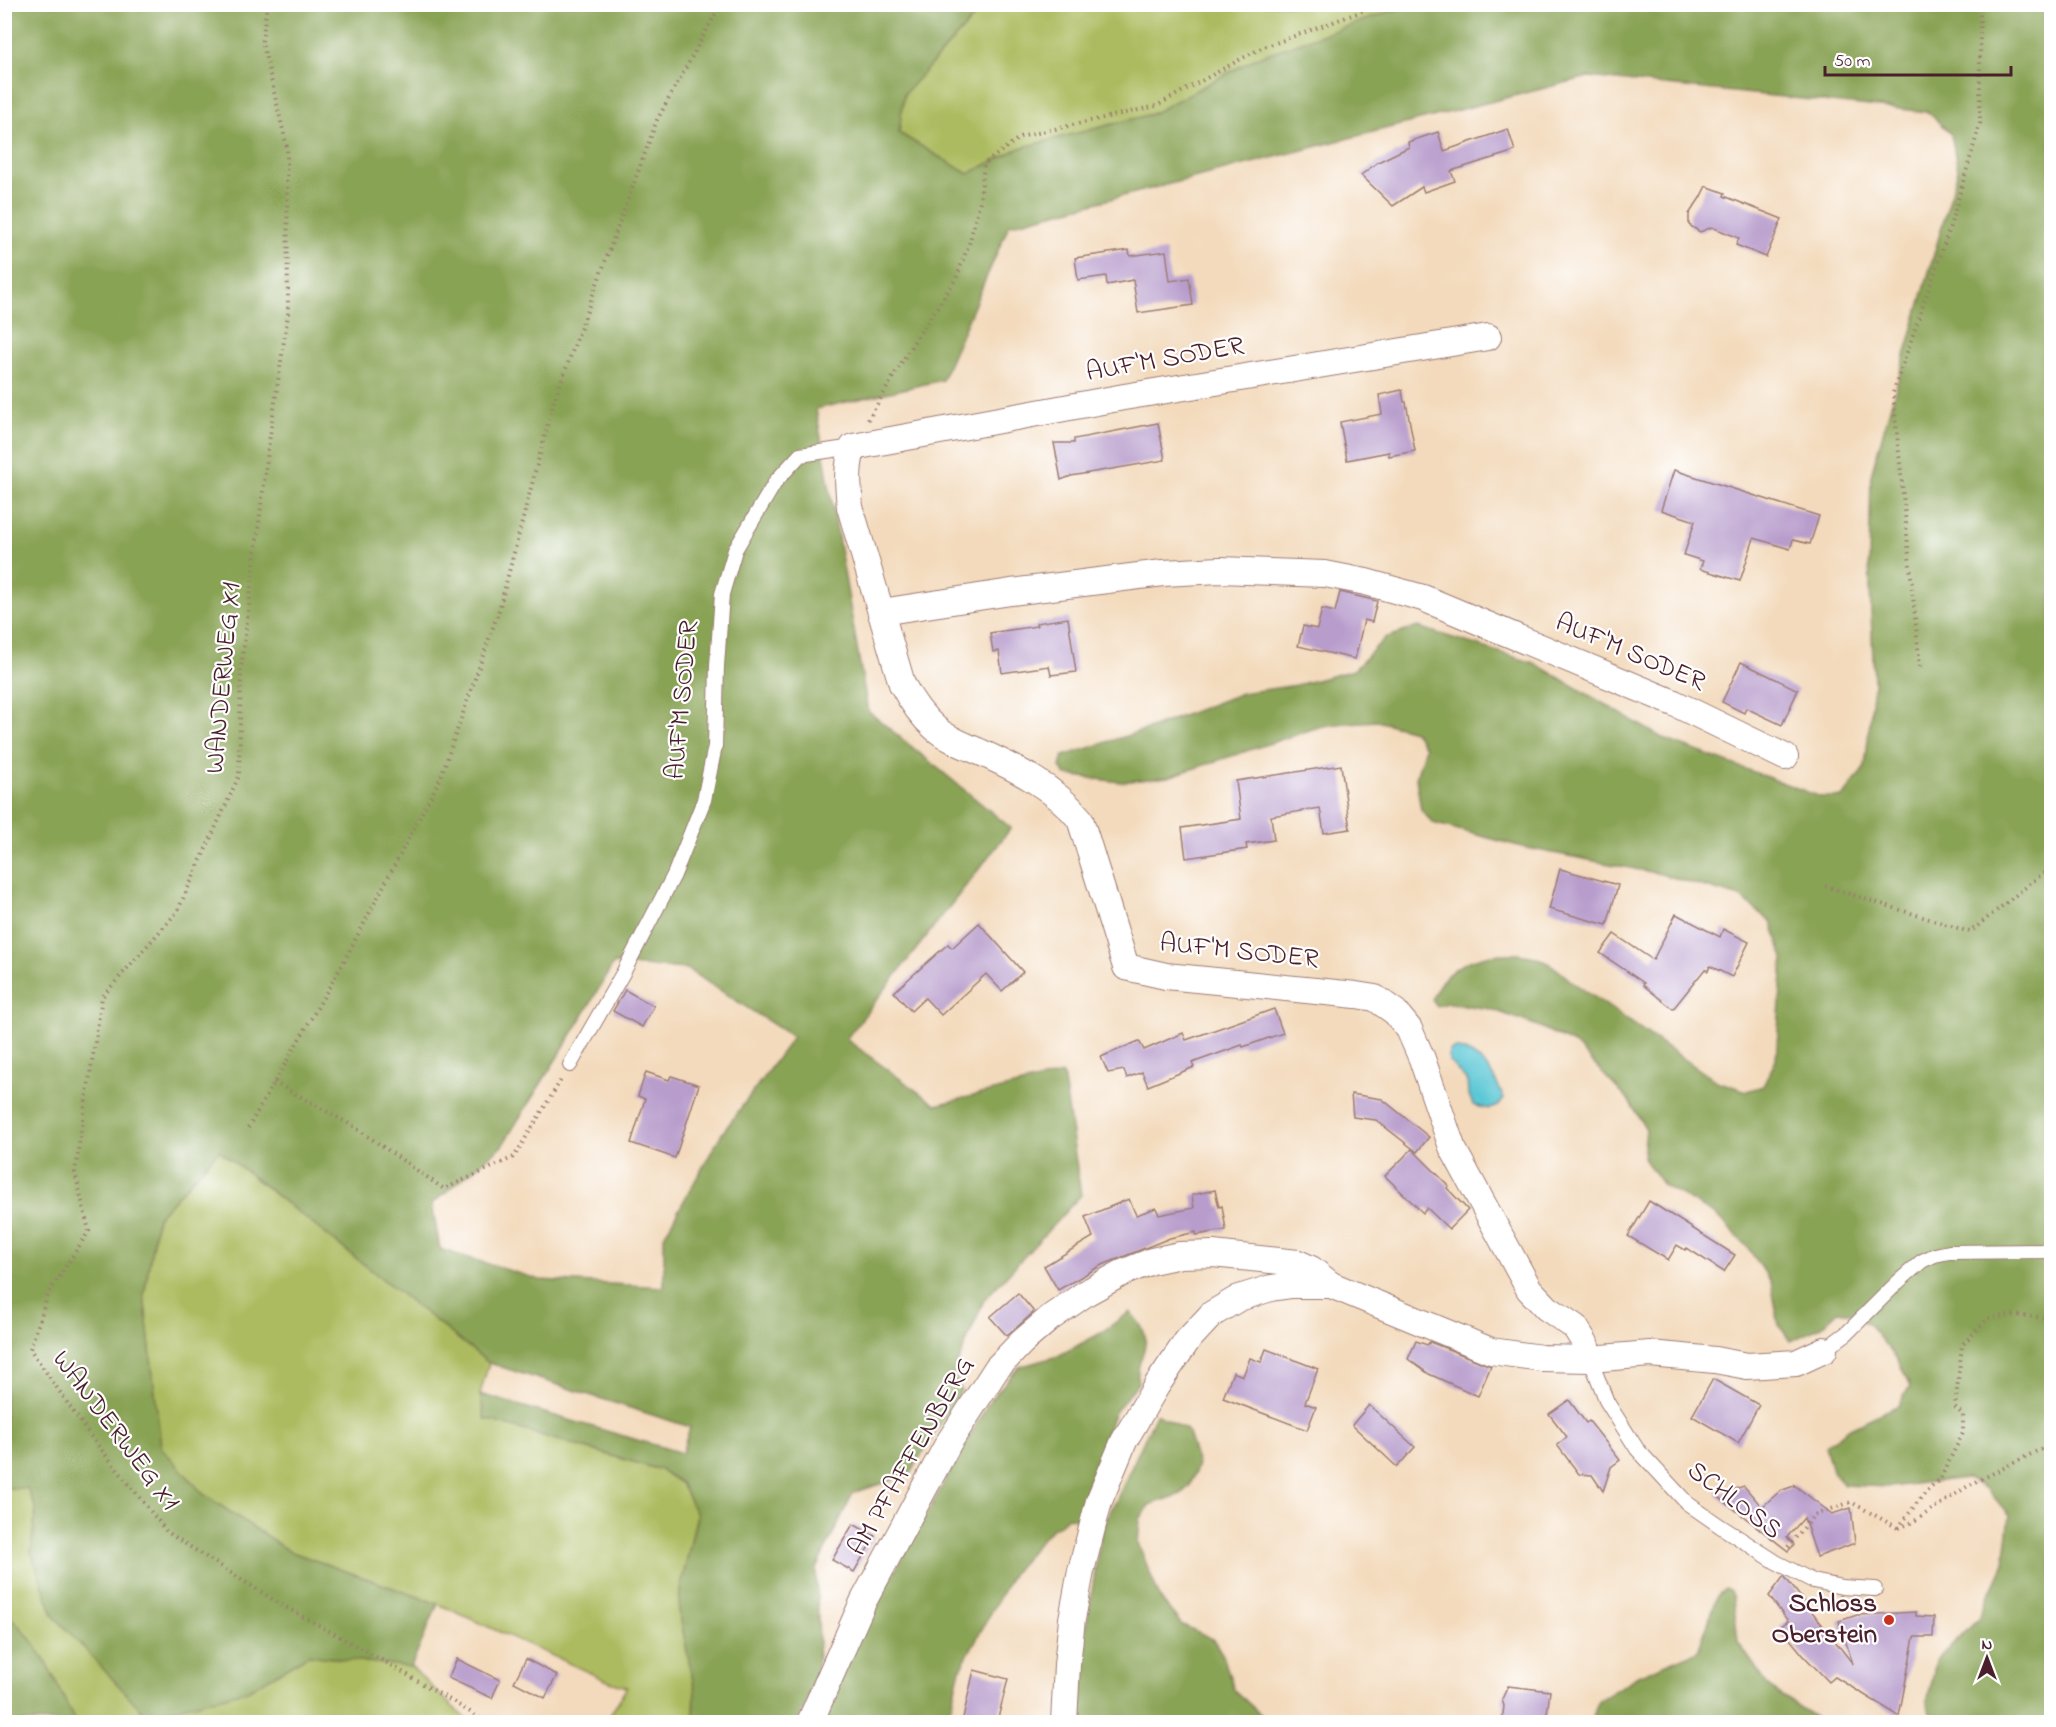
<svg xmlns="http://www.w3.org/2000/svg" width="2056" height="1727" font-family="'Indie Flower',sans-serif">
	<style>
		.green { fill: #acbb5e; stroke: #7b6d44; stroke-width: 1.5 }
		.forest { fill: #89a355; stroke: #6a6140; stroke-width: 1.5; fill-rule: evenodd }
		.water { fill: #5cc7d5; stroke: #537380; stroke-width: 1.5 }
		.building { fill: #b89dcc }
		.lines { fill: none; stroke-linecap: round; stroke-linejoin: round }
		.service-casing { stroke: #9e7c74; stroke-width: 16 }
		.minor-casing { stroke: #9e7c74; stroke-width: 28 }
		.path { stroke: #9e7c74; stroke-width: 4; stroke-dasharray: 1.5 4.5; stroke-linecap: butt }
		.service { stroke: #fff; stroke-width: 14 }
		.minor { stroke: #fff; stroke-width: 26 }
		.poi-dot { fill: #c8321e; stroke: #fff; stroke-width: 2 }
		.labels { text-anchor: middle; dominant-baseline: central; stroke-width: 4.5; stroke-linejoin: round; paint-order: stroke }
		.street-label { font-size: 27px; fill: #4a1f2b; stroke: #fff }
		.poi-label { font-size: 27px; font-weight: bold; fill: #4a1f2b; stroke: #fff; text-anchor: end }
	</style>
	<rect width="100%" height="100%" fill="#fff"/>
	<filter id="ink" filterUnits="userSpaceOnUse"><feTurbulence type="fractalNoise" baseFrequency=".0167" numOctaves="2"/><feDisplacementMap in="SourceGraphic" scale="12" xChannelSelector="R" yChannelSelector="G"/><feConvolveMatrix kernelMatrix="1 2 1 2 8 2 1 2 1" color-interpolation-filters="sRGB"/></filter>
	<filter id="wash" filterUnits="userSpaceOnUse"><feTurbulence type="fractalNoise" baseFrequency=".008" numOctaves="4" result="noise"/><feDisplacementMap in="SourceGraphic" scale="24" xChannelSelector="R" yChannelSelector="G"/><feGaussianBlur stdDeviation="1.35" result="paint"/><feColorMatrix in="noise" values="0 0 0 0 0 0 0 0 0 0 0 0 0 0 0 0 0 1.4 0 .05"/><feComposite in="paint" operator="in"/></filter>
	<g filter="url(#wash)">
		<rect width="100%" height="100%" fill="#f3dabc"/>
		<g class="green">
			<polygon points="985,5 1409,5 1258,57 1152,114 1020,148 968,174 898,133 904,94"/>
			<polygon points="219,1150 489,1363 480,1394 485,1419 661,1470 681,1483 697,1515 680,1590 679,1611 695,1690 694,1722 606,1722 627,1687 610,1682 438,1604 289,1551 203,1494 161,1448 144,1295 157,1218"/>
			<path d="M 5,1488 L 27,1488 L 36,1509 L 31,1552 L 249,1690 L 308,1655 L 411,1667 L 469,1722 L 75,1722 C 56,1682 42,1645 8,1615 L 5,1616 Z"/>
		</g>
		<g class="forest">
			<path d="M 4,5 L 985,5 L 904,94 L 899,133 L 968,174 L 1020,148 L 1152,114 L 1258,57 L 1409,5 L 2051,5 L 2051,1722 L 1940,1722 L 1932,1720 L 1927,1703 L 1936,1661 L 1980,1616 L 2004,1563 L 2010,1516 L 1987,1489 L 1966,1478 L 1889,1487 L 1844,1485 L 1832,1471 L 1825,1446 L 1850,1428 L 1899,1405 L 1910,1386 L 1898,1360 L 1869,1325 L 1852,1313 L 1838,1311 L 1821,1327 L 1790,1341 L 1779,1325 L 1771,1282 L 1749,1249 L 1716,1215 L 1663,1185 L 1643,1157 L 1646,1129 L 1629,1101 L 1576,1045 L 1538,1026 L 1491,1009 L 1448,1003 L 1436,1006 L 1432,1000 C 1445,959 1494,949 1531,956 C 1546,959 1560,971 1571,981 L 1716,1081 L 1747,1091 L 1763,1086 L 1776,1060 L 1783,958 L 1772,923 L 1740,897 L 1661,874 L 1522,847 L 1433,823 L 1421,810 L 1416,778 L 1425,747 L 1414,731 L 1377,721 L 1345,723 L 1322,726 L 1168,777 L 1120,782 L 1066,775 L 1060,767 L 1063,756 L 1151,728 L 1242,693 L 1297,685 L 1354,670 L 1385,638 L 1418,627 L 1534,663 L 1664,739 L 1821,797 L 1843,797 L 1865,767 L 1874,684 L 1869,562 L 1871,475 L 1958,170 L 1951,134 L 1928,112 L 1588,77 L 1009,225 L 942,380 L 816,409 L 868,711 L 1011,828 L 846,1039 L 936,1105 L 1063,1074 L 1081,1195 L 984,1300 L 954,1372 L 961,1391 L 910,1474 L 853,1493 L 816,1569 L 819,1641 L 817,1667 L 805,1707 L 797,1722 L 694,1722 L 695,1690 L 679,1611 L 680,1590 L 697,1515 L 681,1483 L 661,1470 L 485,1419 L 480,1394 L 682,1453 L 690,1427 L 489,1363 L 219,1150 L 157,1218 L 144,1295 L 161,1447 L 203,1494 L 289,1551 L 438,1604 L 411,1667 L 308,1655 L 249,1690 L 147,1716 L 53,1615 L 31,1552 L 36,1509 L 27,1488 L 5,1488 ZM 613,964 L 687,969 L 793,1037 L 721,1135 L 664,1236 L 664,1287 L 540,1280 L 440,1249 L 432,1204 L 502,1146 L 580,1021 Z"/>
			<path d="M 1130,1312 C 1162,1345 1134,1351 1138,1383 L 1115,1412 L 1096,1460 L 1080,1520 L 1068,1517 L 1043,1537 L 1013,1573 L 960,1669 L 947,1722 L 820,1722 L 850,1652 L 990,1400 L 1019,1367 L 1058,1356 L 1099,1334 Z"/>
			<polygon points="1156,1414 1187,1430 1198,1465 1190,1485 1181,1494 1149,1505 1140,1519 1138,1543 1160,1598 1181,1624 1213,1639 1223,1655 1234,1690 1268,1721 1273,1722 1081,1722 1085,1636 1102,1526 1116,1501"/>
			<polygon points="1725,1589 1730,1591 1733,1598 1738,1642 1769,1687 1822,1722 1591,1722 1599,1700 1638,1676 1698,1651 1718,1595"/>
			<path d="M 8,1615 C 42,1645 56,1682 75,1722 L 5,1722 L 4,1616 Z"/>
		</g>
		<path class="water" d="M 1455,1048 C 1483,1054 1494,1075 1504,1099 L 1498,1106 L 1489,1109 L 1473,1105 L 1468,1092 L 1467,1081 L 1449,1061 L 1449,1051 Z"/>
		<g id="blocks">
			<g class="building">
				<polygon points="1508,129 1515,151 1451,171 1455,181 1424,192 1422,187 1393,206 1361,175 1378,162 1409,147 1408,142 1438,132 1444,151"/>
				<polygon points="1706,186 1725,193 1724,196 1782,219 1766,257 1736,245 1739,238 1712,227 1700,232 1689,225 1689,214 1700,198"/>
				<polygon points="1129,250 1130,256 1166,251 1170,281 1189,278 1193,305 1138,313 1133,280 1107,285 1106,276 1078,280 1075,258"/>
				<polygon points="1402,390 1404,402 1406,402 1415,451 1389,456 1389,452 1347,460 1340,422 1382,414 1379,395"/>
				<polygon points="1158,423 1165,460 1071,476 1061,480 1054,443 1074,443 1074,439"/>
				<polygon points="1674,470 1819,516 1810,544 1793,540 1790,549 1754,538 1740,581 1700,569 1703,561 1684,555 1695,521 1661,510"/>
				<polygon points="1340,592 1377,601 1372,622 1364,620 1355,659 1298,646 1303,626 1317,629 1322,609 1335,612"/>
				<polygon points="1068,618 1076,672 1051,675 1049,666 1002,673 999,651 993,652 990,633 1037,626 1036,623"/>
				<polygon points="1741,662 1798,690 1782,725 1746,708 1744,713 1722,702"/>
				<polygon points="1341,765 1350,829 1324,833 1320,808 1271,816 1274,840 1246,844 1247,849 1186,858 1182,828 1241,819 1236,781"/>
				<polygon points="1560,869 1618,885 1607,925 1549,909"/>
				<polygon points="1676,914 1720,937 1723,929 1749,942 1732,977 1710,966 1708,971 1705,969 1673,1009 1643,985 1644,983 1600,953 1614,934 1653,960"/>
				<polygon points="979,923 1023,972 1002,991 986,974 941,1015 925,998 911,1011 894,992 948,944 952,948"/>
				<polygon points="625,990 654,1006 642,1027 613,1011"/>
				<polygon points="1274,1009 1283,1033 1243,1047 1242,1045 1192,1063 1194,1067 1148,1086 1142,1072 1127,1078 1124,1070 1108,1073 1101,1057 1139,1041 1144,1050 1183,1033 1186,1040"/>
				<polygon points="646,1072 669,1080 671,1076 699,1085 675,1158 631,1143 645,1099 638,1096"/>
				<polygon points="1351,1094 1382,1099 1429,1137 1417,1152 1376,1120 1353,1117"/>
				<polygon points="1412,1149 1449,1186 1447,1188 1468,1210 1449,1229 1427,1208 1423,1213 1385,1176"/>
				<polygon points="1215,1190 1219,1207 1222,1206 1226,1230 1196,1235 1196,1232 1170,1238 1100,1266 1058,1290 1044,1266 1093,1237 1085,1217 1129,1199 1136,1215 1156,1208 1159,1215 1194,1208 1192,1195"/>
				<polygon points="1649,1201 1735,1255 1724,1272 1687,1248 1685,1250 1677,1245 1668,1260 1628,1236"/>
				<polygon points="1018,1293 1034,1312 1007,1336 990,1317"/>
				<polygon points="1416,1341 1427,1345 1430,1342 1491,1366 1478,1396 1429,1374 1408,1359"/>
				<polygon points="1266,1349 1318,1369 1305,1403 1316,1407 1307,1430 1223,1398 1233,1372 1243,1376 1250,1358 1261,1362"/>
				<polygon points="1713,1379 1759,1405 1738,1443 1692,1416"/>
				<polygon points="1569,1400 1586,1423 1589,1421 1620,1460 1611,1467 1603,1491 1592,1475 1579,1474 1557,1445 1567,1437 1549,1414"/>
				<polygon points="1369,1405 1415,1447 1397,1467 1352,1425"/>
				<polygon points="1793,1484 1832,1514 1851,1508 1855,1543 1817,1557 1804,1518 1787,1537 1794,1545 1788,1551 1716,1495 1744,1486 1762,1507 1780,1491 1794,1486"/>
				<polygon points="853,1524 875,1536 854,1572 832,1560"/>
				<polygon points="1784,1576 1853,1664 1839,1621 1857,1615 1916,1612 1916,1616 1934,1617 1933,1637 1914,1637 1899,1716 1835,1677 1829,1682 1803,1655 1780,1627 1788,1621 1769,1596"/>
				<polygon points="457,1659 500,1680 492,1698 448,1678"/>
				<polygon points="526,1659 557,1675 545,1698 514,1682"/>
				<polygon points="974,1670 1008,1679 997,1722 962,1722"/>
				<polygon points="1508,1686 1550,1691 1546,1722 1502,1722 1504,1706 1502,1699"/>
			</g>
		</g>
	</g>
	<g filter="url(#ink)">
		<use href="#blocks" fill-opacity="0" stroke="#9e7c74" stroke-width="1.5"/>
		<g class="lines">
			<g class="service-casing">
				<g id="service">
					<polyline points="570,1065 623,973 674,875 704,800 715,746 717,666 722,594 735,550 776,481 800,455 853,447"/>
					<polyline points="1824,1350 1847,1333 1898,1282 1922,1261 1935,1255 1949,1252 2052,1251"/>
					<polyline points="1590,1359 1607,1402 1637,1449 1687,1503 1720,1526 1776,1562 1813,1581 1842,1587 1875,1589"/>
				</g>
			</g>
			<g class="minor-casing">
				<g id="minor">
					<path d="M 1488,337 L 1124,397 L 853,447 C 846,468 848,485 850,507 L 902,684 C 911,701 920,715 935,728 C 947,739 966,746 980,752 C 1017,769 1054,787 1080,819 L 1126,967 L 1166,976 L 1356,995 L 1375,998 L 1395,1012 L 1409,1029 L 1422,1059 L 1452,1147 L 1529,1289 L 1547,1308 L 1575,1327 L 1585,1343 L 1590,1359"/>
					<polyline points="881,612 1011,592 1163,573 1220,570 1325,574 1366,582 1423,598 1674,703 1785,757"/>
					<polyline points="810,1722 863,1602 949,1442 997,1368 1022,1342 1050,1318 1086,1293 1122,1273 1152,1261 1180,1255 1213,1254 1298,1263 1311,1269 1331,1285"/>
					<polyline points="1064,1722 1067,1665 1072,1619 1081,1571 1099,1501 1124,1441 1157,1385 1187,1341 1212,1314 1239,1298 1271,1288 1292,1285 1331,1285 1491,1351 1542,1358 1590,1359 1650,1354 1715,1360 1747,1366 1796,1363 1824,1350"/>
				</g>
			</g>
			<g class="path">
				<polyline points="267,4 262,41 287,147 288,314 269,442 241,669 239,776 177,912 102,997 75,1172 89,1231 49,1292 30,1349 89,1434 167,1532 280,1604 391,1665 487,1722"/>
				<polyline points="868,420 912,345 956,279 970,241 980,201 984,164 1020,137 1156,106 1259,49 1382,4"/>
				<polyline points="1920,667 1893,393 1949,230 1980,124 1980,4"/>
				<polyline points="1825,886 1970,932 2052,866"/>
				<polyline points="274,1082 353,1126 444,1189 514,1157 561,1080"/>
				<polyline points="248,1128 342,965 440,779 499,610 553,404 657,120 721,4"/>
				<polyline points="1898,1528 1926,1491 1940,1479 1963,1433 1963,1415 1955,1407 1962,1345 1988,1318 2012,1315 2052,1318"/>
				<polyline points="1899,1528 1913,1522 1968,1486 2039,1450 2052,1446"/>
				<polyline points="1788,1547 1814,1515 1851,1502 1898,1528"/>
			</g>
			<use href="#service" class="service"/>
			<use href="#minor" class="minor"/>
		</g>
	</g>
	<circle class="poi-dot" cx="1889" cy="1620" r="6"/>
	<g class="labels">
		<g class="street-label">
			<text transform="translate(1165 360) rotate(-10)">AUF'M SODER</text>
			<text transform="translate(1630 653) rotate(23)">AUF'M SODER</text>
			<text transform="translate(224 678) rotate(-85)">WANDERWEG X1</text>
			<text transform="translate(683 700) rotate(-85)">AUF'M SODER</text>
			<text transform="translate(1239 952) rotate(6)">AUF'M SODER</text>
			<text transform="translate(115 1431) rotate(53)">WANDERWEG X1</text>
			<text transform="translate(912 1457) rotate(-60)">AM PFAFFENBERG</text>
			<text transform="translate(1734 1501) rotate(37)">SCHLOSS</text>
		</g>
		<g class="poi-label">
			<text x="1877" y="1604">Schloss<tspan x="1877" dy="31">Oberstein</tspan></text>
		</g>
	</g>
	<rect width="2056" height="1727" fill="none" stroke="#fff" stroke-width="24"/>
	<g transform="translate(1987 1658)" stroke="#ffffff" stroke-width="4.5" paint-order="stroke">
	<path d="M0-4.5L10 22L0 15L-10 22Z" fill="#4a1f2b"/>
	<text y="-9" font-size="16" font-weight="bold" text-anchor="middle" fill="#4a1f2b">N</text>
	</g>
	<path d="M1825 66v9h186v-9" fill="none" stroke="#4a1f2b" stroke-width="3"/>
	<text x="1834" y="66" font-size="18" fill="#4a1f2b" stroke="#ffffff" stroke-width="4.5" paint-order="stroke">50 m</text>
</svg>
